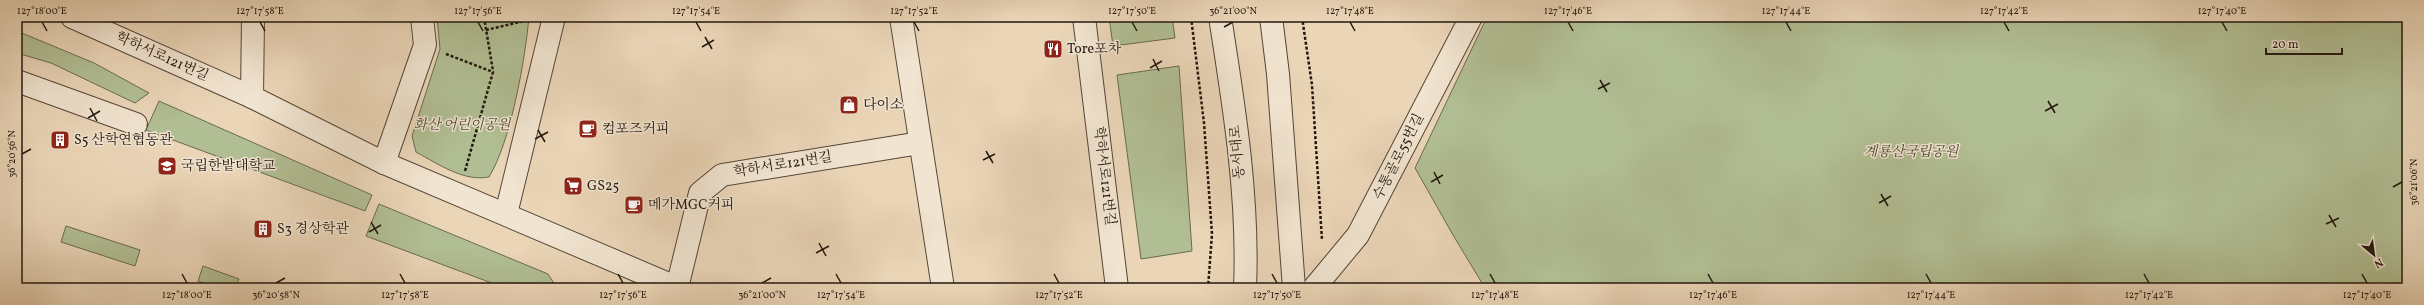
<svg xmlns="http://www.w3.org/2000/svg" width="2424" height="305" font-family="Vollkorn,'Noto Serif KR',serif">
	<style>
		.green { fill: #b1be93; stroke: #6a6a51 }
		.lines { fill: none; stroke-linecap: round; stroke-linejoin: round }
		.minor-casing { stroke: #544639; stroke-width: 24 }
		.path { stroke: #22170f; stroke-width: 2.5; stroke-dasharray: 3 2; stroke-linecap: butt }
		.minor { stroke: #f1e4d0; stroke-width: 22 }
		.ticks { fill: none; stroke: #22170f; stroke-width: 1.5 }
		.labels { text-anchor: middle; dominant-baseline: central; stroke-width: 3; stroke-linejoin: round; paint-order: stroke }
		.poi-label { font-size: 14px; fill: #22170f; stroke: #f1e4d0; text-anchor: start }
		.street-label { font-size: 14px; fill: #22170f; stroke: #f1e4d0 }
		.park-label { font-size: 14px; font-style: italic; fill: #4d4937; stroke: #f1e4d0 }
		.neatline { fill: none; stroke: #22170f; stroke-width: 1.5 }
		.ticks-label { font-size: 10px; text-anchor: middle; fill: #22170f }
	</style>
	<rect width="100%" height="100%" fill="#ead5b7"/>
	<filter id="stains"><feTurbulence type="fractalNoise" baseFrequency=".005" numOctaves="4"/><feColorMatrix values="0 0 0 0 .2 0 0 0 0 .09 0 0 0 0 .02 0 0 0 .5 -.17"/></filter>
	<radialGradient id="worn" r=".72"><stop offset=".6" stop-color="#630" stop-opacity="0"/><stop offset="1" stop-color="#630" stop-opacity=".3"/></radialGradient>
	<g class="green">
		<path d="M 437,17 L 529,17 C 525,60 511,141 489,177 C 464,182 438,164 416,152 L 412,136 L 440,49 Z"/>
		<polygon points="1109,17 1172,17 1175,38 1113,46"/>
		<polygon points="1487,17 2407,17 2407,288 1485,288 1453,235 1415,168"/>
		<polygon points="17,31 94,63 149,93 135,103 51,63 17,53"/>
		<polygon points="1179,66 1192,251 1141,259 1117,75"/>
		<polygon points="159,101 372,195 365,211 146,130"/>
		<polygon points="379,204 548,274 557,288 505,288 366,236"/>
		<polygon points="66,226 140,250 135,266 61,242"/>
		<polygon points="203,266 239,279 235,288 218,288 198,281"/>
	</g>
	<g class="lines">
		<g class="minor-casing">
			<g id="minor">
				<polyline points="72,17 252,97 384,163 678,288"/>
				<polyline points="901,17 943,288"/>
				<polyline points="1084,17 1117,288"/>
				<path d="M 1220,17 C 1234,106 1249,198 1245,288"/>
				<polyline points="1271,17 1278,74 1294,288"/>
				<polyline points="17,81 136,124"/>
				<polyline points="252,97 253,17"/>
				<polyline points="384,163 425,45 422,17"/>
				<polyline points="506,214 554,17"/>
				<polyline points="677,288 700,193 722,175 920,143"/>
				<polyline points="1314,288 1358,235 1471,17"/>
			</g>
		</g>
		<g class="path">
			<polyline points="484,17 493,71"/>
			<polyline points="1191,17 1204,123 1212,234 1208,288"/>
			<polyline points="1302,17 1312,85 1322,240"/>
			<polyline points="486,30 524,21"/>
			<polyline points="446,54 493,72 465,171"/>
		</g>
		<use href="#minor" class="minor"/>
	</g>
	<path class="ticks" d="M 42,22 L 47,31M 260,22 L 265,31M 478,22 L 483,31M 696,22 L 701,31M 914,22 L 919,31M 1132,22 L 1137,31M 1350,22 L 1355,31M 1568,22 L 1573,31M 1786,22 L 1791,31M 2004,22 L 2009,31M 2222,22 L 2227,31M 1224,27 L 1233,22M 705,37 L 712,49M 702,47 L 714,40M 1153,59 L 1159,71M 1150,68 L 1162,61M 1600,80 L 1607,92M 1598,89 L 1610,83M 2048,101 L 2055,113M 90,108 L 97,121M 2045,111 L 2058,104M 88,118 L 100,111M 538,130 L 545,142M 535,139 L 548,132M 986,151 L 993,163M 22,154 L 31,149M 983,160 L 995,154M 1434,172 L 1440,184M 1431,182 L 1443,175M 2393,187 L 2402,182M 1881,194 L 1888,206M 1879,203 L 1891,196M 2329,215 L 2336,227M 371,222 L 378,234M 2326,224 L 2339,218M 369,232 L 381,225M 819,243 L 826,256M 816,253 L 829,246M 182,274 L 187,283M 400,274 L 405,283M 618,274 L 623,283M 836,274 L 841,283M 1054,274 L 1059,283M 1272,274 L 1277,283M 1490,274 L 1495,283M 1708,274 L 1713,283M 1926,274 L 1931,283M 2144,274 L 2149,283M 2362,274 L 2367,283M 276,283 L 285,278M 762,283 L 771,278"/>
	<defs>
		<g id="restaurant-square" transform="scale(1)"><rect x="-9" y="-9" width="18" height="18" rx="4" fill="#8f2418" stroke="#f1e4d0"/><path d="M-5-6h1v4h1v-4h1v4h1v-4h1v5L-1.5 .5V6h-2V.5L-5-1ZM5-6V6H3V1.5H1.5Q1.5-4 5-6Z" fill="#fff"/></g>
		<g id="shop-square" transform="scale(1)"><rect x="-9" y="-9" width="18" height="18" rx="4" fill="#8f2418" stroke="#f1e4d0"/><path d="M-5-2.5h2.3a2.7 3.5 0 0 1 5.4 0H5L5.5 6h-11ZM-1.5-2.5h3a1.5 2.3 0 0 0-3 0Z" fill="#fff"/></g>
		<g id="cafe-square" transform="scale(1)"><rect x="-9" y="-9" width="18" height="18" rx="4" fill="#8f2418" stroke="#f1e4d0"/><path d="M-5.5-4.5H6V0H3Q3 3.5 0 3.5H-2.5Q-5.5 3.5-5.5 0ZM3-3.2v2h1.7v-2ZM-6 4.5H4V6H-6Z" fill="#fff"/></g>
		<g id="building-square" transform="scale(1)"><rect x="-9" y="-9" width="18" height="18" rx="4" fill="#8f2418" stroke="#f1e4d0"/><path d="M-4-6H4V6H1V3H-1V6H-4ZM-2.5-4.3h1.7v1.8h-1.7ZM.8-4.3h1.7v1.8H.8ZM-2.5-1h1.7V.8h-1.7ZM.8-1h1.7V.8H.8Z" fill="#fff"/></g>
		<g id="university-square" transform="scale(1)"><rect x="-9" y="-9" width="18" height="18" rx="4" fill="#8f2418" stroke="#f1e4d0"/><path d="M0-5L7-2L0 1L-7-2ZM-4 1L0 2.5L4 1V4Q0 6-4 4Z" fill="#fff"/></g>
		<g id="supermarket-square" transform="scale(1)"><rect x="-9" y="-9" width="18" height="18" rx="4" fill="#8f2418" stroke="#f1e4d0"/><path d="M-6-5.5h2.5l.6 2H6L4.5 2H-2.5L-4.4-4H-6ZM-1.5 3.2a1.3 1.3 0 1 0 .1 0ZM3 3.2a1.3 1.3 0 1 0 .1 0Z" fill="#fff"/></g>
	</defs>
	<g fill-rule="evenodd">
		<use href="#restaurant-square" x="1053" y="49"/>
		<use href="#shop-square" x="849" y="105"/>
		<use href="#cafe-square" x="588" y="129"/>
		<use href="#building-square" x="60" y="140"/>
		<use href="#university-square" x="167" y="166"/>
		<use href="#supermarket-square" x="573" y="186"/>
		<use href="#cafe-square" x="634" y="205"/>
		<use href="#building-square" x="263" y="229"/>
	</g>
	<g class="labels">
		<g class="poi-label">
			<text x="1067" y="49">Tore포차</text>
			<text x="863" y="105">다이소</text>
			<text x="602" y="129">컴포즈커피</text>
			<text x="74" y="140">S5 산학연협동관</text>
			<text x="181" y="166">국립한밭대학교</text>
			<text x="587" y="186">GS25</text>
			<text x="648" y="205">메가MGC커피</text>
			<text x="277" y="229">S3 경상학관</text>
		</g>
		<g class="street-label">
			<text transform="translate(162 57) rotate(24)">학하서로121번길</text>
			<text transform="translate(1238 152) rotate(-95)">동서대로</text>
			<text transform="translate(1399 157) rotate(-63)">수통골로55번길</text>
			<text transform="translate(783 165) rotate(-9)">학하서로121번길</text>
			<text transform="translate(1104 176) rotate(83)">학하서로121번길</text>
		</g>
		<g class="park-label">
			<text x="462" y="125">화산 어린이공원</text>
			<text x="1911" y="152">계룡산국립공원</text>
		</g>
	</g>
	<rect width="2424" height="305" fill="none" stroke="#ead5b7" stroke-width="44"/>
	<g transform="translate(2374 255) rotate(151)" stroke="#f1e4d0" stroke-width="3" paint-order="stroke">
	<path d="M0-3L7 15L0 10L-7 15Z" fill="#22170f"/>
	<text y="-6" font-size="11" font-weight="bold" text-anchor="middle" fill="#22170f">N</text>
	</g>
	<path d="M2266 48v6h76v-6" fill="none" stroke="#22170f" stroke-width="2"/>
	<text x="2272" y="48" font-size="12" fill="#22170f" stroke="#f1e4d0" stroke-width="3" paint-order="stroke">20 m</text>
	<rect x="22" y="22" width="2380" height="261" class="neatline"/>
	<g class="ticks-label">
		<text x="42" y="14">127°18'00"E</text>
		<text x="260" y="14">127°17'58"E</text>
		<text x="478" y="14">127°17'56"E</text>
		<text x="696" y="14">127°17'54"E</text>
		<text x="914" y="14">127°17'52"E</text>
		<text x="1132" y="14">127°17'50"E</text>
		<text x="1233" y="14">36°21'00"N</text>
		<text x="1350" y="14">127°17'48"E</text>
		<text x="1568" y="14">127°17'46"E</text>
		<text x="1786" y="14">127°17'44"E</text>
		<text x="2004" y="14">127°17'42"E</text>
		<text x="2222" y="14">127°17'40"E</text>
		<text transform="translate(11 154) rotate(-90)" y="4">36°20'56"N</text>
		<text transform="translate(2413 182) rotate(-90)" y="4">36°21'06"N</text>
		<text x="187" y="298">127°18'00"E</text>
		<text x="276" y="298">36°20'58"N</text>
		<text x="405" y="298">127°17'58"E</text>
		<text x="623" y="298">127°17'56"E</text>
		<text x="762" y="298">36°21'00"N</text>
		<text x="841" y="298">127°17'54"E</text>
		<text x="1059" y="298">127°17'52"E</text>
		<text x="1277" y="298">127°17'50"E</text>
		<text x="1495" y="298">127°17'48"E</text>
		<text x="1713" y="298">127°17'46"E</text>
		<text x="1931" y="298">127°17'44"E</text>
		<text x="2149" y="298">127°17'42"E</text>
		<text x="2367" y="298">127°17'40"E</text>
	</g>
	<rect width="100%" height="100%" filter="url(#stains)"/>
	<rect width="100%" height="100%" fill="url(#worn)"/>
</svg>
